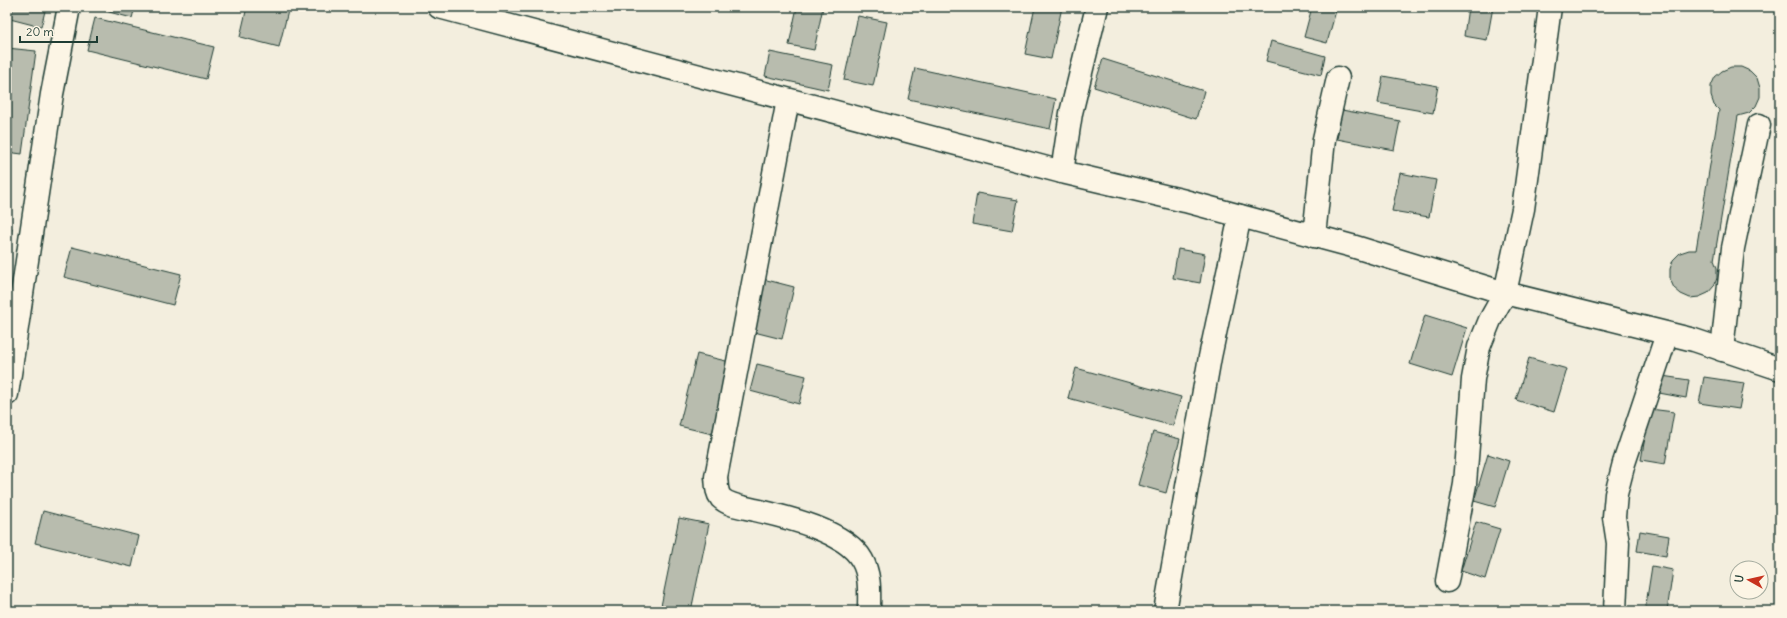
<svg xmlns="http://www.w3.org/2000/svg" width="1787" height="618" font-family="Delius,sans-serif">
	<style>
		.building { fill: #b8bcae; stroke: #1f3d34 }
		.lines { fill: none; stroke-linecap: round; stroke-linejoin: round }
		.minor-casing { stroke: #1f3d34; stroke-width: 25 }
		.minor { stroke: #fcf5e5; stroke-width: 22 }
	</style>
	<rect width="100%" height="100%" fill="#f3eede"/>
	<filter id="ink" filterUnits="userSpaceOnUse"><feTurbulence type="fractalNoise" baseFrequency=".025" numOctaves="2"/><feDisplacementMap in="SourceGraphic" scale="8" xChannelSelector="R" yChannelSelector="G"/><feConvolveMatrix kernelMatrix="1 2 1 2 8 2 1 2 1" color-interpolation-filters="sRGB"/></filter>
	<g filter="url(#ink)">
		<g class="building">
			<polygon points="13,7 46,7 41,27 10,19"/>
			<polygon points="106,7 135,7 132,18 105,11"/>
			<polygon points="247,7 289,7 279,47 240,37"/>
			<polygon points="797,7 823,7 814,50 789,45"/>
			<polygon points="1035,7 1062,7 1051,59 1025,54"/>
			<polygon points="1312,7 1337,7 1327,43 1304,37"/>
			<polygon points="1468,7 1493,7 1487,40 1464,36"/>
			<polygon points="858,16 887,22 873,86 844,80"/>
			<polygon points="95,18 214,47 206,79 87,50"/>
			<polygon points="1271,41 1325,56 1321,75 1266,61"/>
			<polygon points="7,48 36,51 22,154 7,152"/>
			<polygon points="770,52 833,65 828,90 765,76"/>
			<polygon points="1103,59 1204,91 1196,119 1094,87"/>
			<polygon points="1731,67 1741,67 1750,71 1757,78 1760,88 1760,97 1756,106 1749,113 1738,116 1714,260 1717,268 1717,278 1714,286 1708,293 1699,297 1690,298 1681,294 1674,288 1670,279 1670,269 1673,260 1680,253 1689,250 1696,250 1719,110 1714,105 1711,96 1711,86 1715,77 1722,71"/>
			<polygon points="915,68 1056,99 1050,129 908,99"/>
			<polygon points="1383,76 1438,86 1433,113 1378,103"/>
			<polygon points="1342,110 1400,121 1394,150 1337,139"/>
			<polygon points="1400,173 1436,180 1429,217 1392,211"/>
			<polygon points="977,193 1018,200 1012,231 972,224"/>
			<polygon points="7,228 12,228 7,265"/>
			<polygon points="72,247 181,274 173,305 64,277"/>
			<polygon points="1178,249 1205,254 1200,283 1173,278"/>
			<polygon points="763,279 794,287 782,339 750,331"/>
			<polygon points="1425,315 1467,328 1452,377 1410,364"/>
			<polygon points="697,354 730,362 712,434 679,426"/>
			<polygon points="1529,358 1567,369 1554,412 1516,400"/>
			<polygon points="757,364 806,376 799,404 750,391"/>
			<polygon points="1076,368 1181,397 1173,426 1068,398"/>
			<polygon points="1662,376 1689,380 1686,398 1659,393"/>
			<polygon points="1704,377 1744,383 1739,409 1699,403"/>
			<polygon points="1650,409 1674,412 1665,464 1641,460"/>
			<polygon points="1153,432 1180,439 1166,493 1138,485"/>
			<polygon points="1488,454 1509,461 1495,507 1474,501"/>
			<polygon points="43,511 139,536 132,567 35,543"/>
			<polygon points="679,518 709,524 691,611 660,611"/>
			<polygon points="1476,522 1500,529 1485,579 1461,571"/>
			<polygon points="1640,531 1669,536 1666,556 1637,551"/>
			<polygon points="1652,566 1673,570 1667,611 1645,611"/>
		</g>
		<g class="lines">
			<g class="minor-casing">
				<g id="minor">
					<polyline points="439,7 1062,172 1185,201 1352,246 1505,293 1694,340 1780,369"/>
					<path d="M 788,100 L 716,477 C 717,484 716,492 721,498 C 729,506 744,507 755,510 C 786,517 846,531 862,560 C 871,576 869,594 869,611"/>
					<polyline points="1062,172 1071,113 1097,7"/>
					<polyline points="1314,236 1324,139 1338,78"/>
					<polyline points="1722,350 1733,248 1759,125"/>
					<polyline points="7,394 52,94 69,7"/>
					<polyline points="1447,581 1465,484 1473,379 1479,347 1490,320 1505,293 1523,209 1550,7"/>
					<polyline points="1165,611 1210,357 1240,216"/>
					<polyline points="1615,611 1618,543 1614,517 1616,494 1624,463 1667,334"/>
				</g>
			</g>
			<use href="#minor" class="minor"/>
		</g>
	</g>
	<rect width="1787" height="618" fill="none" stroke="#fcf5e5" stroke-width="24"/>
	<rect x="12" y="12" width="1763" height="594" fill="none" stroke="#1f3d34" stroke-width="1.5" filter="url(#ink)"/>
	<g transform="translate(1749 580) rotate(278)"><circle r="19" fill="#fcf5e5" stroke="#a4ab9e"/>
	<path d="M0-3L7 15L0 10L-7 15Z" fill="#c8321e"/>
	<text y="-6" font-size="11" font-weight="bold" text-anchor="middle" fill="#1f3d34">U</text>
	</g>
	<path d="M20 36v6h77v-6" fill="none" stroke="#1f3d34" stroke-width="2"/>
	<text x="26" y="36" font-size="12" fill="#1f3d34" stroke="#fcf5e5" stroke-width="3" paint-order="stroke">20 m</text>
</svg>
